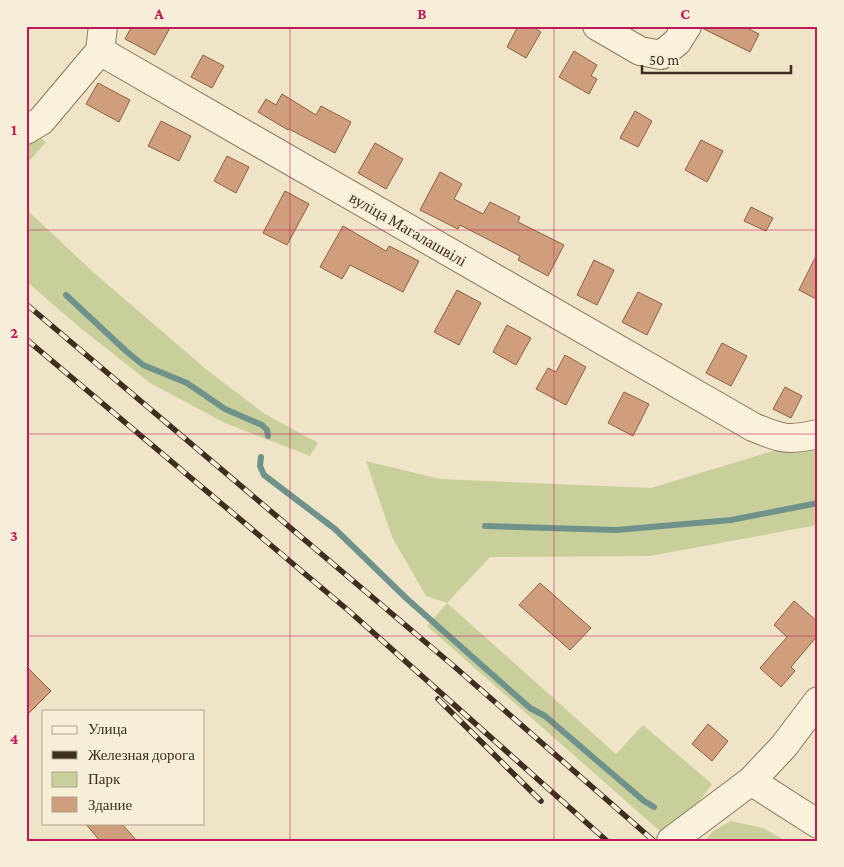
<svg xmlns="http://www.w3.org/2000/svg" width="844" height="867" font-family="'Crimson Pro',serif">
	<style>
		.green { fill: #c9cf9b }
		.lines { fill: none; stroke-linecap: round; stroke-linejoin: round }
		.stream { stroke: #6f938a; stroke-width: 6 }
		.building { fill: #cf9f7d; stroke: #8d5f41 }
		.minor-casing { stroke: #8d765c; stroke-width: 30 }
		.minor { stroke: #faf1dc; stroke-width: 28 }
		.rail-casing { stroke: #3d2e20; stroke-width: 5.5 }
		.rail { stroke: #f7eed8; stroke-width: 4; stroke-dasharray: 11; stroke-linecap: butt }
		.grid { fill: none; stroke: #c2185b; stroke-width: 1; stroke-opacity: 0.55 }
		.labels { text-anchor: middle; dominant-baseline: central; stroke-width: 5; stroke-linejoin: round; paint-order: stroke }
		.street-label { font-size: 16px; fill: #3d2e20; stroke: #f7eed8 }
		.neatline { fill: none; stroke: #c2185b; stroke-width: 2 }
		.grid-label { font-size: 16px; text-anchor: middle; font-weight: bold; fill: #c2185b }
	</style>
	<rect width="100%" height="100%" fill="#f0e4c8"/>
	<g class="green">
		<polygon points="35,134 46,142 26,165 26,138"/>
		<polygon points="26,209 93,272 207,370 265,414 318,443 310,456 225,423 150,383 78,326 26,281"/>
		<polygon points="786,447 818,449 818,525 650,556 490,557 447,603 616,754 643,725 712,784 695,807 661,832 427,626 447,603 426,596 392,537 366,461 440,479 651,488"/>
		<polygon points="731,821 763,828 786,841 705,841 713,831"/>
	</g>
	<g class="lines">
		<g class="stream">
			<polyline points="66,295 126,351 143,365 187,383 225,409 262,425 267,430 268,436"/>
			<polyline points="261,457 260,466 264,475 335,529 406,598 530,708 545,716 644,801 654,807"/>
			<polyline points="485,526 616,530 731,520 818,503"/>
		</g>
	</g>
	<g class="building">
		<polygon points="132,26 171,26 155,55 125,39"/>
		<polygon points="518,26 531,26 541,32 526,58 507,47"/>
		<polygon points="703,26 743,26 759,34 750,52 702,28"/>
		<polygon points="574,51 597,65 591,76 597,79 589,94 559,77"/>
		<polygon points="203,55 224,66 212,88 191,77"/>
		<polygon points="98,83 130,100 119,122 86,104"/>
		<polygon points="282,94 316,115 321,106 351,122 335,153 289,129 288,130 258,112 266,99 276,105"/>
		<polygon points="635,111 652,121 638,147 620,138"/>
		<polygon points="161,121 191,136 179,161 148,146"/>
		<polygon points="701,140 723,151 707,182 685,170"/>
		<polygon points="375,143 403,159 386,189 358,173"/>
		<polygon points="227,156 249,167 236,193 214,181"/>
		<polygon points="440,172 462,184 454,199 483,214 490,202 520,217 518,222 564,245 548,276 518,260 520,256 460,225 458,229 420,210"/>
		<polygon points="285,191 309,204 287,245 263,233"/>
		<polygon points="751,207 773,218 766,231 744,221"/>
		<polygon points="343,226 386,251 389,246 419,261 403,292 350,265 342,279 320,267"/>
		<polygon points="818,252 818,300 799,290"/>
		<polygon points="594,260 614,270 597,305 577,295"/>
		<polygon points="457,290 481,303 459,345 434,332"/>
		<polygon points="638,292 662,304 647,335 622,322"/>
		<polygon points="507,325 531,338 516,365 493,352"/>
		<polygon points="722,343 747,356 731,386 706,373"/>
		<polygon points="565,355 586,367 566,405 536,389 548,368 556,372"/>
		<polygon points="785,387 802,396 791,418 773,409"/>
		<polygon points="624,392 649,404 633,436 608,423"/>
		<polygon points="540,583 591,628 570,650 519,605"/>
		<polygon points="794,601 818,622 818,635 791,667 795,671 781,687 760,668 787,637 774,625"/>
		<polygon points="26,666 51,691 26,716"/>
		<polygon points="708,724 728,741 712,761 692,744"/>
		<polygon points="85,823 121,823 137,841 100,841"/>
	</g>
	<g class="lines">
		<g class="minor-casing">
			<g id="minor">
				<polyline points="597,26 640,51 661,55 677,42 687,26"/>
				<polyline points="100,51 103,26"/>
				<path d="M 26,130 L 41,121 L 100,51 L 753,427 C 781,439 788,441 818,434"/>
				<polyline points="751,781 818,824"/>
				<polyline points="671,841 751,781 784,746 818,701"/>
			</g>
		</g>
		<use href="#minor" class="minor"/>
		<g class="rail-casing">
			<g id="rail">
				<polyline points="26,304 456,668 654,841"/>
				<polyline points="26,339 349,611 607,841"/>
				<polyline points="438,699 541,801"/>
			</g>
		</g>
		<use href="#rail" class="rail"/>
	</g>
	<path class="grid" d="M 290,26 L 290,841M 554,26 L 554,841M 26,230 L 818,230M 26,434 L 818,434M 26,636 L 818,636"/>
	<g class="labels">
		<g class="street-label">
			<text transform="translate(408 229) rotate(30)">вуліца Магалашвілі</text>
		</g>
	</g>
	<rect width="844" height="867" fill="none" stroke="#f7eed8" stroke-width="55"/>
	<rect x="42" y="710" width="162" height="115" fill="#f7eed8" stroke="#ada18e"/>
	<rect x="52" y="726" width="25" height="8" fill="#faf1dc" stroke="#ada18e"/>
	<text x="88" y="734" font-size="15" fill="#3d2e20">Улица</text>
	<rect x="52" y="751" width="25" height="8" fill="#3d2e20" stroke="#ada18e"/>
	<text x="88" y="760" font-size="15" fill="#3d2e20">Железная дорога</text>
	<rect x="52" y="772" width="25" height="15" fill="#c9cf9b" stroke="#ada18e"/>
	<text x="88" y="784" font-size="15" fill="#3d2e20">Парк</text>
	<rect x="52" y="797" width="25" height="15" fill="#cf9f7d" stroke="#ada18e"/>
	<text x="88" y="810" font-size="15" fill="#3d2e20">Здание</text>
	<path d="M642 65v8h149v-8" fill="none" stroke="#3d2e20" stroke-width="2.5"/>
	<text x="649" y="65" font-size="15" fill="#3d2e20" stroke="#f7eed8" stroke-width="4" paint-order="stroke">50 m</text>
	<rect x="28" y="28" width="788" height="812" class="neatline"/>
	<g class="grid-label">
		<text x="159" y="19">A</text>
		<text x="422" y="19">B</text>
		<text x="685" y="19">C</text>
		<text x="14" y="135">1</text>
		<text x="14" y="338">2</text>
		<text x="14" y="541">3</text>
		<text x="14" y="744">4</text>
	</g>
</svg>
